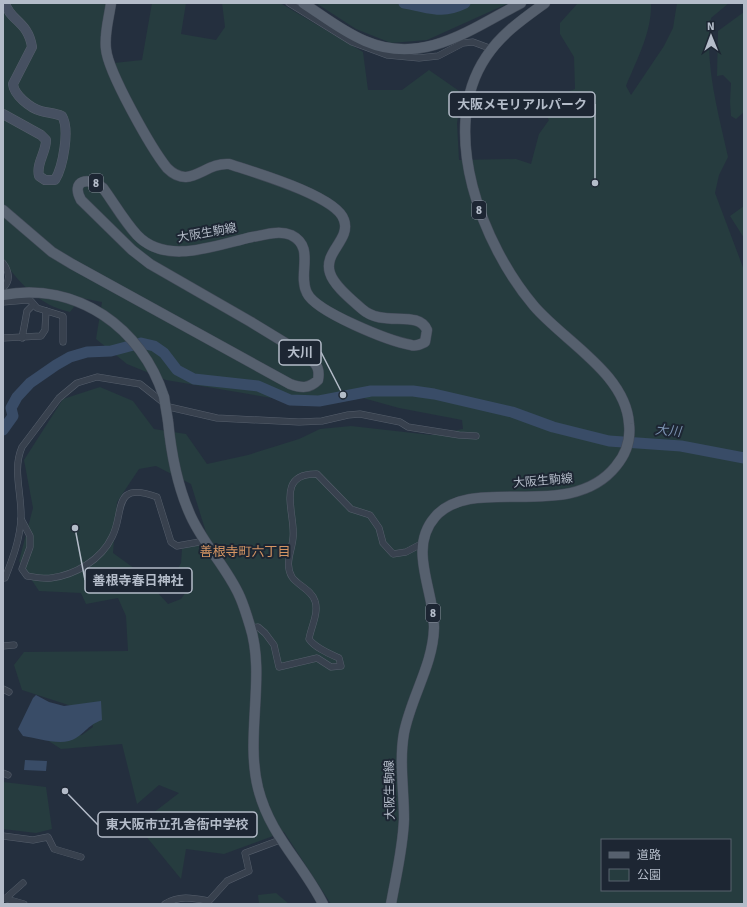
<svg xmlns="http://www.w3.org/2000/svg" width="747" height="907" font-family="Signika,'Noto Sans JP',sans-serif">
	<style>
		.green { fill: #263c3f; fill-rule: evenodd }
		.water { fill: #394c67 }
		.lines { fill: none; stroke-linecap: round; stroke-linejoin: round }
		.river { stroke: #394c67; stroke-width: 11 }
		.minor-casing { stroke: #565f6c; stroke-width: 7 }
		.secondary-casing { stroke: #565f6c; stroke-width: 10 }
		.primary-casing { stroke: #414a57; stroke-width: 11 }
		.minor { stroke: #38414e; stroke-width: 6 }
		.secondary { stroke: #465061; stroke-width: 9 }
		.primary { stroke: #56606e; stroke-width: 10 }
		.primary-bridge-casing { stroke: #414a57; stroke-width: 11; stroke-linecap: butt }
		.primary-bridge { stroke: #56606e; stroke-width: 10 }
		.labels { text-anchor: middle; dominant-baseline: central; stroke-width: 4; stroke-linejoin: round; paint-order: stroke }
		.shield { fill: #1d2633; stroke: #878f9c; stroke-width: 1 }
		.shield-label { font-size: 11px; font-weight: bold; fill: #b4bcc9 }
		.street-label { font-size: 12px; fill: #b4bcc9; stroke: #1d2633 }
		.water-label { font-size: 13px; font-style: italic; fill: #7c92b1; stroke: #1d2633 }
		.neighbourhood-label { font-size: 13px; fill: #d59563; stroke: #1d2633 }
		.leader { fill: none; stroke: #b4bcc9; stroke-width: 1.5 }
		.callout-dot { fill: #b4bcc9; stroke: #1d2633; stroke-width: 1.5 }
		.callout { fill: #1d2633; stroke: #b4bcc9; stroke-width: 1.5 }
		.callout-label { font-size: 13px; text-anchor: middle; font-weight: bold; fill: #b4bcc9 }
	</style>
	<rect width="100%" height="100%" fill="#242f3e"/>
	<g class="green">
		<path d="M 3,3 L 108,3 L 101,53 L 105,64 L 142,60 L 152,3 L 186,3 L 181,34 L 216,40 L 225,27 L 222,3 L 280,3 L 363,52 L 368,90 L 402,90 L 429,70 L 462,93 L 457,123 L 459,160 L 516,159 L 531,164 L 539,134 L 549,120 L 543,110 C 557,104 559,94 575,89 L 574,57 L 560,34 L 560,23 L 578,3 L 651,3 C 652,32 637,59 626,86 L 631,95 L 664,46 L 673,28 L 677,3 L 729,3 L 711,18 C 704,64 718,111 728,157 L 719,175 L 715,193 L 744,270 L 744,904 L 331,904 L 284,832 L 224,854 L 186,849 L 181,879 L 145,835 L 144,820 L 179,793 L 159,785 L 137,804 L 122,744 L 61,749 L 47,740 L 82,735 L 93,727 L 90,712 L 22,690 L 14,665 L 24,652 L 128,651 L 126,616 L 118,598 L 86,604 L 81,593 L 39,591 L 19,561 L 33,508 L 24,460 L 63,399 L 100,387 L 133,401 L 154,429 L 186,434 L 207,464 L 248,455 L 299,439 L 320,429 L 351,426 L 431,435 L 463,429 L 462,420 L 399,408 L 363,398 L 319,406 L 166,380 L 127,364 L 96,339 L 102,302 L 81,298 L 70,312 C 39,305 21,285 3,260 ZM 156,466 L 191,484 L 209,542 L 182,549 L 181,563 L 176,572 L 186,592 L 181,599 L 168,604 L 138,571 L 113,553 L 117,502 L 139,469 ZM 602,840 L 730,840 L 730,890 L 602,890 Z"/>
		<polygon points="316,3 509,3 427,40 391,43 356,29"/>
		<polygon points="744,12 744,112 736,119 731,116 730,102 731,83 723,75 717,76 718,31"/>
		<polygon points="744,206 744,238 730,216"/>
		<polygon points="3,782 46,787 52,829 36,833 3,829"/>
		<polygon points="276,893 289,904 304,904 259,904 258,895"/>
	</g>
	<g class="water">
		<path d="M 36,695 L 49,702 L 64,706 L 101,701 L 102,720 C 87,726 87,731 76,738 C 63,747 38,738 23,736 L 18,729 L 33,698 Z"/>
		<polygon points="25,760 47,761 46,771 24,770"/>
	</g>
	<g class="lines">
		<g class="river">
			<path d="M 404,3 C 430,7 440,15 465,3"/>
			<polyline points="3,430 13,416 11,408 17,397 30,383 56,365 70,357 87,352 111,351 141,343 154,346 164,353 177,370 194,379 258,386 290,400 319,401 371,391 413,391 434,394 512,412 553,427 609,441 681,446 744,458"/>
		</g>
		<g class="minor-casing">
			<g id="minor">
				<polyline points="289,3 352,42 387,55 419,58 438,56 463,43 473,42 492,49"/>
				<path d="M 3,263 C 9,271 11,281 3,288"/>
				<polyline points="3,302 27,300 31,301 37,308 63,316 63,342"/>
				<polyline points="3,338 41,336 45,330 46,311"/>
				<polyline points="22,338 27,311 33,305"/>
				<path d="M 21,519 L 30,536 L 30,547 L 22,569 L 27,576 C 34,577 43,579 51,578 C 75,575 101,560 112,537 C 125,513 111,480 157,497 L 171,542 L 177,546 L 205,541"/>
				<path d="M 3,578 L 5,578 C 13,558 20,539 21,518 C 22,493 12,470 22,447 L 59,398 L 77,383 L 97,377 L 140,384 L 169,407 L 217,418 L 299,422 L 322,421 L 348,415 L 360,414 L 400,422 L 408,427 L 459,435 L 476,436"/>
				<path d="M 250,628 L 258,627 L 265,633 L 274,645 L 279,667 L 317,658 L 331,667 L 341,666 L 339,658 C 330,654 315,648 309,639 C 311,627 319,613 315,601 C 312,590 297,585 292,577 C 284,564 292,551 293,538 C 296,514 274,473 317,474 L 351,509 L 370,515 L 379,528 L 383,543 L 393,554 L 406,552 L 423,543"/>
				<polyline points="3,646 14,645"/>
				<polyline points="3,689 9,692"/>
				<polyline points="3,773 8,775"/>
				<polyline points="3,836 33,840 48,837 54,849 81,857"/>
				<polyline points="3,898 24,904"/>
				<polyline points="6,898 23,883"/>
				<path d="M 165,904 C 179,895 193,898 209,901 L 227,881 L 249,871 L 245,853 L 280,840"/>
			</g>
		</g>
		<g class="secondary-casing">
			<path id="secondary" d="M 3,114 L 41,135 L 46,140 C 46,153 36,163 39,176 L 45,180 L 55,180 C 63,167 70,129 62,116 C 55,113 48,113 41,111 C 30,108 14,95 13,84 L 32,47 C 28,21 10,21 5,3"/>
		</g>
		<g class="primary-casing">
			<g id="primary">
				<path d="M 303,3 C 323,16 343,32 365,41 C 423,66 471,29 521,3"/>
				<path d="M 3,210 L 52,252 L 72,264 L 290,384 C 301,388 309,389 318,380 C 320,369 317,365 310,358 L 251,322 L 150,264 L 132,250 L 81,200 C 70,180 89,176 103,188 C 114,203 124,221 137,235 C 166,266 216,245 252,237 C 264,235 279,230 291,235 C 316,247 297,274 307,293 C 316,312 389,341 411,345 C 416,347 421,344 425,342 L 427,330 C 418,309 383,328 362,309 C 352,300 334,286 330,273 C 323,252 351,240 344,220 C 337,196 253,172 229,164 C 204,162 190,191 167,168 C 151,148 108,72 106,49 C 104,34 109,18 111,3"/>
				<path d="M 3,295 C 77,281 142,328 164,397"/>
				<path d="M 168,421 C 171,452 176,482 189,512 C 201,542 227,567 240,597 C 244,606 247,616 250,626 C 266,675 245,736 258,788 C 270,836 302,862 323,904"/>
				<path d="M 391,904 C 396,876 403,848 404,819 C 404,790 399,761 404,733 C 411,697 433,665 434,628 C 435,592 407,549 435,517 C 472,473 570,524 616,466 C 626,454 631,441 629,424 C 626,374 565,342 534,306 C 483,246 437,130 486,57 C 501,34 523,19 545,3"/>
			</g>
		</g>
		<use href="#minor" class="minor"/>
		<use href="#secondary" class="secondary"/>
		<use href="#primary" class="primary"/>
		<g class="primary-bridge-casing">
			<polyline id="primary-bridge" points="164,397 168,421"/>
		</g>
		<use href="#primary-bridge" class="primary-bridge"/>
	</g>
	<g class="labels">
		<g class="shield">
			<rect x="89" y="174" width="14" height="18" rx="3"/>
			<rect x="472" y="201" width="14" height="18" rx="3"/>
			<rect x="426" y="604" width="14" height="18" rx="3"/>
		</g>
		<g class="shield-label">
			<text x="96" y="183">8</text>
			<text x="479" y="210">8</text>
			<text x="433" y="613">8</text>
		</g>
		<g class="street-label">
			<text transform="translate(207 233) rotate(-10)">大阪生駒線</text>
			<text transform="translate(543 481) rotate(-5)">大阪生駒線</text>
			<text transform="translate(390 790) rotate(-91)">大阪生駒線</text>
		</g>
		<g class="water-label">
			<text transform="translate(668 431) rotate(5)">大川</text>
		</g>
		<g class="neighbourhood-label">
			<text x="245" y="552">善根寺町六丁目</text>
		</g>
	</g>
	<path class="leader" d="M595 183L595 104M343 395L321 352M75 528L85 580M65 791L98 825"/>
	<g class="callout-dot">
		<circle cx="595" cy="183" r="4"/>
		<circle cx="343" cy="395" r="4"/>
		<circle cx="75" cy="528" r="4"/>
		<circle cx="65" cy="791" r="4"/>
	</g>
	<g class="callout">
		<rect x="449" y="92" width="146" height="25" rx="4"/>
		<rect x="279" y="340" width="42" height="25" rx="4"/>
		<rect x="85" y="568" width="107" height="25" rx="4"/>
		<rect x="98" y="812" width="159" height="25" rx="4"/>
	</g>
	<g class="callout-label">
		<text x="522" y="109">大阪メモリアルパーク</text>
		<text x="300" y="357">大川</text>
		<text x="138" y="585">善根寺春日神社</text>
		<text x="177" y="829">東大阪市立孔舎衙中学校</text>
	</g>
	<rect width="747" height="907" fill="none" stroke="#b4bcc9" stroke-width="8"/>
	<rect x="601" y="839" width="130" height="52" fill="#1d2633" stroke="#59626f"/>
	<rect x="609" y="852" width="20" height="6" fill="#56606e" stroke="#59626f"/>
	<text x="637" y="859" font-size="12" fill="#b4bcc9">道路</text>
	<rect x="609" y="869" width="20" height="12" fill="#263c3f" stroke="#59626f"/>
	<text x="637" y="879" font-size="12" fill="#b4bcc9">公園</text>
	<g transform="translate(711 36) rotate(359)" stroke="#1d2633" stroke-width="3" paint-order="stroke">
	<path d="M0-3L7 15L0 10L-7 15Z" fill="#b4bcc9"/>
	<text y="-6" font-size="11" font-weight="bold" text-anchor="middle" fill="#b4bcc9">N</text>
	</g>
</svg>
